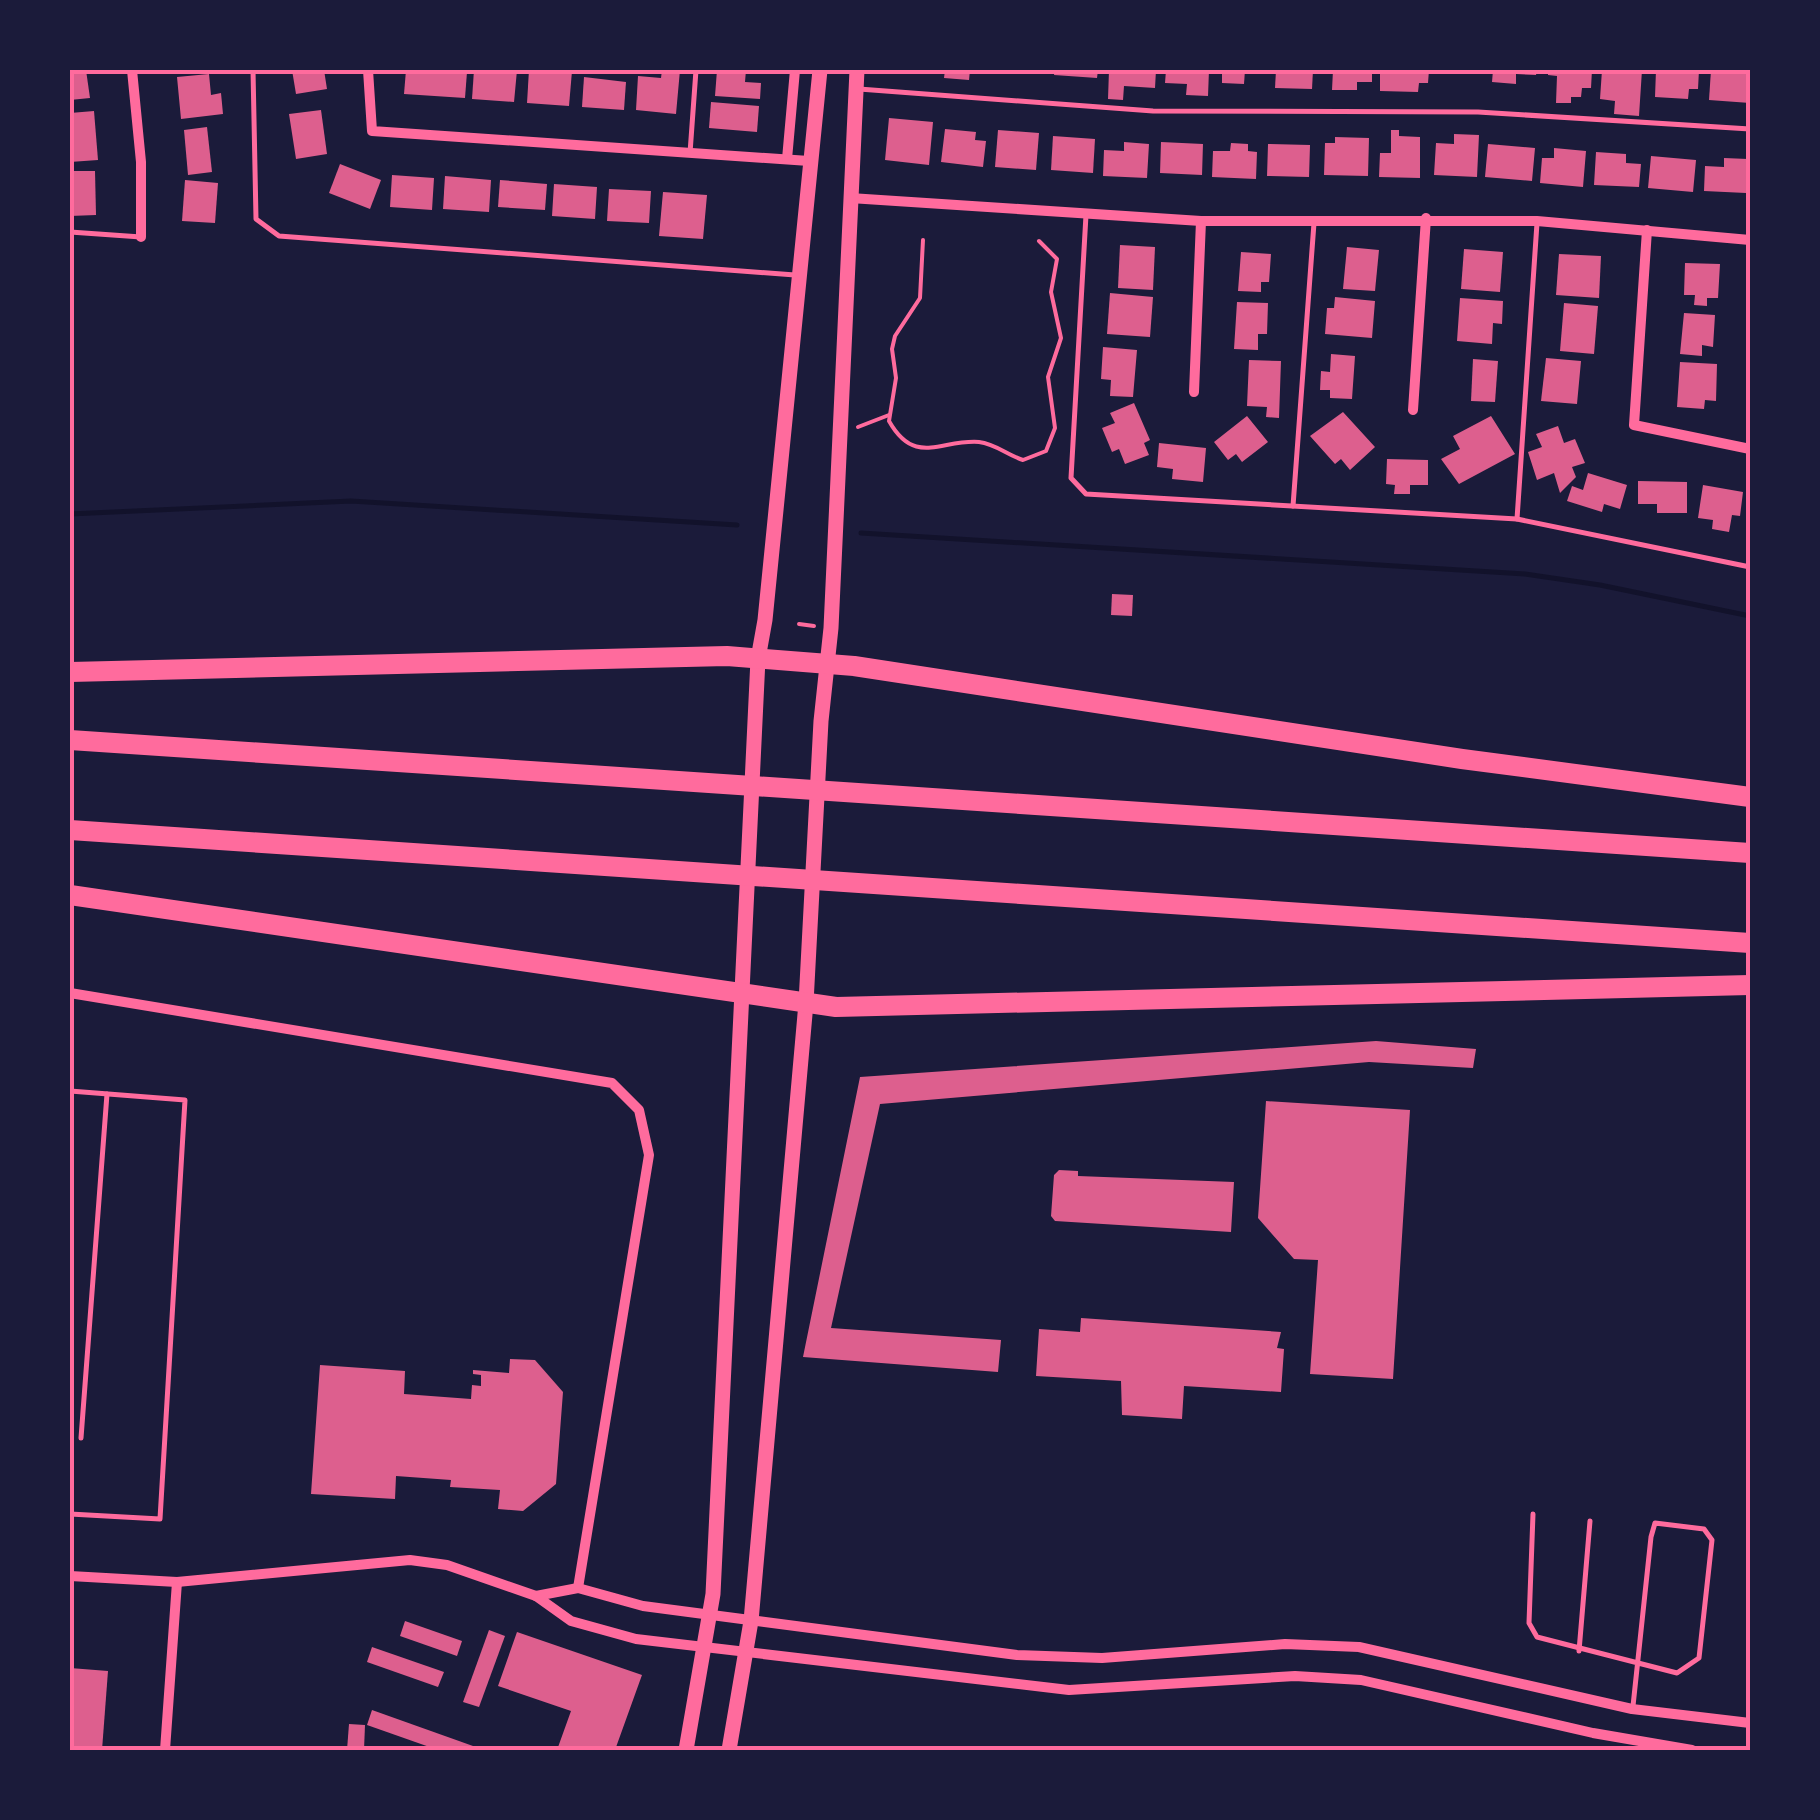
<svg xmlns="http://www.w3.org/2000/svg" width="1820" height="1820" font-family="Poppins,sans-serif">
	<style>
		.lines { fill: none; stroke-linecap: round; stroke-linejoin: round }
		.stream { stroke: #12122b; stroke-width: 5 }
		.building { fill: #dd5f8e }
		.path { stroke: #ff6b9d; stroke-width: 4 }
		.service { stroke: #ff6b9d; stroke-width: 5 }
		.minor { stroke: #ff6b9d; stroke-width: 10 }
		.secondary { stroke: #ff6b9d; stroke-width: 15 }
		.motorway { stroke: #ff6b9d; stroke-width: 20 }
		.neatline { fill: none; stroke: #ff6b9d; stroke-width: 4 }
	</style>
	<rect width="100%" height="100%" fill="#1b1b3a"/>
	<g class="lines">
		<g class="stream">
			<polyline points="70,514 351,501 737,525"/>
			<polyline points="861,533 1525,574 1600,585 1750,616"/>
		</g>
	</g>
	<g class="building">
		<polygon points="70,70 86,70 90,98 70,100"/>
		<polygon points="292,70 324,70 327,89 296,94"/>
		<polygon points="406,70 467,72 465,98 404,94"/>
		<polygon points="474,70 517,70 514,102 472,99"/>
		<polygon points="529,70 572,71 569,106 527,103"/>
		<polygon points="662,70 680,70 676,114 636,110 638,76 661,78"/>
		<polygon points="717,70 746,70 745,82 761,83 760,99 715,96"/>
		<polygon points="945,70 970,70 969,80 944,78"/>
		<polygon points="1055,70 1098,70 1097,78 1054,75"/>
		<polygon points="1109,70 1156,70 1155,88 1124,86 1123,100 1108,99"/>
		<polygon points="1166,70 1209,70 1208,96 1186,95 1187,84 1165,83"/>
		<polygon points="1222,70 1245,70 1244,84 1222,83"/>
		<polygon points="1276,70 1313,70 1312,89 1275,88"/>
		<polygon points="1333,70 1372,70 1372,82 1357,82 1357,90 1332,90"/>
		<polygon points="1380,70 1429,70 1428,83 1419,83 1418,92 1380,91"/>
		<polygon points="1493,70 1537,70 1536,75 1516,74 1516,84 1492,82"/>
		<polygon points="1548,70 1592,70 1591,88 1582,88 1581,97 1571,97 1571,103 1556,103 1557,76 1548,75"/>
		<polygon points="1602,70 1642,70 1639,116 1614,114 1615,101 1600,99"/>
		<polygon points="1656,70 1699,70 1698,89 1689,89 1688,99 1655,97"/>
		<polygon points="1711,70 1750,70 1750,103 1709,100"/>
		<polygon points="209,74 211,95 221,93 223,114 181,119 177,77"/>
		<polygon points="584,77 626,82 624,110 582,107"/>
		<polygon points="711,102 759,106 757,132 709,128"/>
		<polygon points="321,110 327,154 296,159 289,114"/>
		<polygon points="94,111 98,160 70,162 70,113"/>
		<polygon points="889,118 933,122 929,165 885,160"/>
		<polygon points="207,127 212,172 188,175 184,130"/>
		<polygon points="945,129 976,132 975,140 986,141 983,167 941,162"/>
		<polygon points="998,130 1039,133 1036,170 995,167"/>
		<polygon points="1391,130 1399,130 1399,136 1420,137 1420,178 1379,177 1380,153 1391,153"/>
		<polygon points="1454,134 1479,135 1477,177 1434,175 1436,143 1454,144"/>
		<polygon points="1053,136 1095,139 1093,173 1051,170"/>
		<polygon points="1335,137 1369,138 1368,176 1324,175 1325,143 1335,143"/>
		<polygon points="1124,142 1149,144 1147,178 1103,176 1104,150 1124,151"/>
		<polygon points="1161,142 1203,144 1202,175 1160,173"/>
		<polygon points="1231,143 1248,144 1248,151 1257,152 1256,179 1212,177 1213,151 1230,151"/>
		<polygon points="1268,144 1310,145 1309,177 1267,176"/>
		<polygon points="1488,144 1535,148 1532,181 1485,177"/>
		<polygon points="1554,148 1586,151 1583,187 1540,183 1542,158 1554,158"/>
		<polygon points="1596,152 1626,154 1626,163 1641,164 1639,187 1594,185"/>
		<polygon points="1651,156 1696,160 1693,192 1648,188"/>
		<polygon points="1724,158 1748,159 1746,193 1704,191 1705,166 1724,167"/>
		<polygon points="340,164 381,180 370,209 329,193"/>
		<polygon points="70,171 95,171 96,215 70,216"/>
		<polygon points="392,175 434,178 432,210 390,207"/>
		<polygon points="445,176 491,180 489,212 443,209"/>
		<polygon points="185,180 218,183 215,223 182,221"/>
		<polygon points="500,180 547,184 545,210 498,207"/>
		<polygon points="554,184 597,187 595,219 552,216"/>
		<polygon points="609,189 651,191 649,223 607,221"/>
		<polygon points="663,192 707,195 703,239 659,236"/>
		<polygon points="1120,245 1155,247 1153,290 1118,288"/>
		<polygon points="1347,247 1379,250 1375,291 1343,289"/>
		<polygon points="1464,249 1503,252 1500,292 1461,289"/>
		<polygon points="1241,252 1271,254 1269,282 1261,282 1261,292 1238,291"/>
		<polygon points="1559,254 1601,256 1599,298 1556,295"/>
		<polygon points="1685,263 1720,264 1718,298 1707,298 1707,306 1694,305 1695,295 1684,295"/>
		<polygon points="1110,293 1153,297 1150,337 1107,334"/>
		<polygon points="1335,297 1375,301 1372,338 1325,334 1327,308 1334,308"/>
		<polygon points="1460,298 1503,301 1502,324 1493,323 1492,344 1457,341"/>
		<polygon points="1237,302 1268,303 1267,334 1258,334 1258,350 1234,349"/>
		<polygon points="1564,303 1598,306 1594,354 1560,351"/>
		<polygon points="1684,313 1715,315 1713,347 1702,345 1702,356 1680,354"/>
		<polygon points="1103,347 1137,350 1133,397 1110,396 1111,380 1101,379"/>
		<polygon points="1331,354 1355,356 1352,399 1330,398 1330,390 1320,390 1321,371 1330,372"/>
		<polygon points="1546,358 1581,361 1577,404 1541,401"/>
		<polygon points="1473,359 1498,361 1495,402 1471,401"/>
		<polygon points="1249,360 1281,361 1279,418 1266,417 1267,407 1247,406"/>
		<polygon points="1680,362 1717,364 1716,401 1705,400 1704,409 1677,407"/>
		<polygon points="1134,403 1150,440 1144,443 1149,455 1125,464 1119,449 1112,452 1102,428 1115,423 1110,413"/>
		<polygon points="1343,412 1375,447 1350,470 1341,459 1335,464 1310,436"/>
		<polygon points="1247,416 1268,442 1242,462 1236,454 1228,460 1214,442"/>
		<polygon points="1491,416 1515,454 1459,484 1441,459 1460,449 1453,436"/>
		<polygon points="1558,426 1564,443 1575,439 1585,463 1572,467 1576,477 1560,493 1554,473 1537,480 1528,452 1542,447 1536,434"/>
		<polygon points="1159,443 1206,448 1203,482 1172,479 1173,469 1157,467"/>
		<polygon points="1387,459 1428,460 1428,485 1410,485 1410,494 1394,494 1395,485 1386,484"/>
		<polygon points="1588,473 1627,485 1620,509 1604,504 1602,512 1567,501 1572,486 1583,490"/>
		<polygon points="1638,481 1687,482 1687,513 1657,513 1657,504 1638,504"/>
		<polygon points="1703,485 1743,492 1740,516 1732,515 1729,532 1712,529 1713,520 1698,518"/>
		<polygon points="1112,594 1133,595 1132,616 1111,615"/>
		<polygon points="1376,1041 1476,1049 1473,1068 1369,1062 880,1104 831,1328 1001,1340 998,1372 803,1357 860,1077"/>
		<polygon points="1266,1101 1410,1110 1393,1379 1310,1374 1318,1260 1294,1259 1258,1218"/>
		<polygon points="1059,1170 1078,1171 1078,1176 1234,1182 1231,1232 1055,1221 1051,1216 1054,1175"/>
		<polygon points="1081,1318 1281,1332 1277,1348 1284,1349 1281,1392 1184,1386 1182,1419 1122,1415 1121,1381 1036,1376 1039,1329 1080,1332"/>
		<polygon points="510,1359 535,1360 563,1392 556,1484 523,1511 498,1509 500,1490 450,1487 451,1480 396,1476 395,1499 311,1494 320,1365 405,1371 404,1394 471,1399 472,1385 481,1386 481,1375 473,1374 473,1370 509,1373"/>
		<polygon points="405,1621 462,1641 457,1656 400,1636"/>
		<polygon points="489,1630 505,1636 479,1707 463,1702"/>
		<polygon points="517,1632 642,1675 615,1750 557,1750 571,1711 498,1686"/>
		<polygon points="372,1647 444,1672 438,1687 367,1662"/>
		<polygon points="70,1668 108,1671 102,1750 70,1750"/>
		<polygon points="372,1710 473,1746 471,1750 438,1750 367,1725"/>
		<polygon points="349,1724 365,1725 364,1750 347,1750"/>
	</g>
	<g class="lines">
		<g class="path">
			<path d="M 923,240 L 920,298 L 895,336 L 892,349 L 896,378 L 889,421 C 915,467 941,439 979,442 C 996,444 1007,455 1023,460 L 1046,451 L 1055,428 L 1048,377 L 1061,338 L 1051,292 L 1057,259 L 1039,241"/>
			<polyline points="858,427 889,415"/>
			<polyline points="799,624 814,626"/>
		</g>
		<g class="service">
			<polyline points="253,70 256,219 279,236 795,275"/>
			<polyline points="859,89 1153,111 1478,112 1750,129"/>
			<polyline points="690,153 696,70"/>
			<polyline points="1086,215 1071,478 1086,494 1517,519 1750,567"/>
			<polyline points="70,232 141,237"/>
			<polyline points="1293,506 1314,223"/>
			<polyline points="1517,519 1537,223"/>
			<polyline points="70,1091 185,1100 160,1519 70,1514"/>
			<polyline points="81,1438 107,1094"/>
			<polyline points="1533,1514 1529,1623 1537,1637 1677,1673 1699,1658 1712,1540 1704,1529 1655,1523 1651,1537 1633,1706"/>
			<polyline points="1579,1651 1590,1521"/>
		</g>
		<g class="minor">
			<polyline points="132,70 141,162 141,237"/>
			<polyline points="368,70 372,131 809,161"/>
			<polyline points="787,159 795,70"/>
			<polyline points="850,198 1201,221 1537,221 1750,240"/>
			<polyline points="1647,230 1634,425 1750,449"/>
			<polyline points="1194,392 1201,221"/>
			<polyline points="1413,410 1426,218"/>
			<polyline points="70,993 612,1083 639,1110 649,1155 578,1588"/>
			<polyline points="70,1576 177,1582 410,1560 447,1565 536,1596 571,1621 636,1639 1069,1690 1295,1676 1361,1680 1593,1733 1692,1750"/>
			<polyline points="536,1596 578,1588 643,1606 1017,1655 1102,1658 1285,1644 1359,1647 1632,1709 1750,1723"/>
			<polyline points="165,1750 177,1582"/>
		</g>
		<g class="secondary">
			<polyline points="686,1750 713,1594 758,659 765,620 820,70"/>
			<polyline points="729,1750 751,1621 806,1003 821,721 831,628 857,70"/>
		</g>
		<g class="motorway">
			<polyline points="70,672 727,656 854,666 1462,759 1750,797"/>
			<polyline points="70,740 1750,853"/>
			<polyline points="70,830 1750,943"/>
			<polyline points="70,895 836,1007 1750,985"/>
		</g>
	</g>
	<rect width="1820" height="1820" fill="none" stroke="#1b1b3a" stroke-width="145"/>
	<rect x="72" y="72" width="1676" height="1676" class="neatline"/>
</svg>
